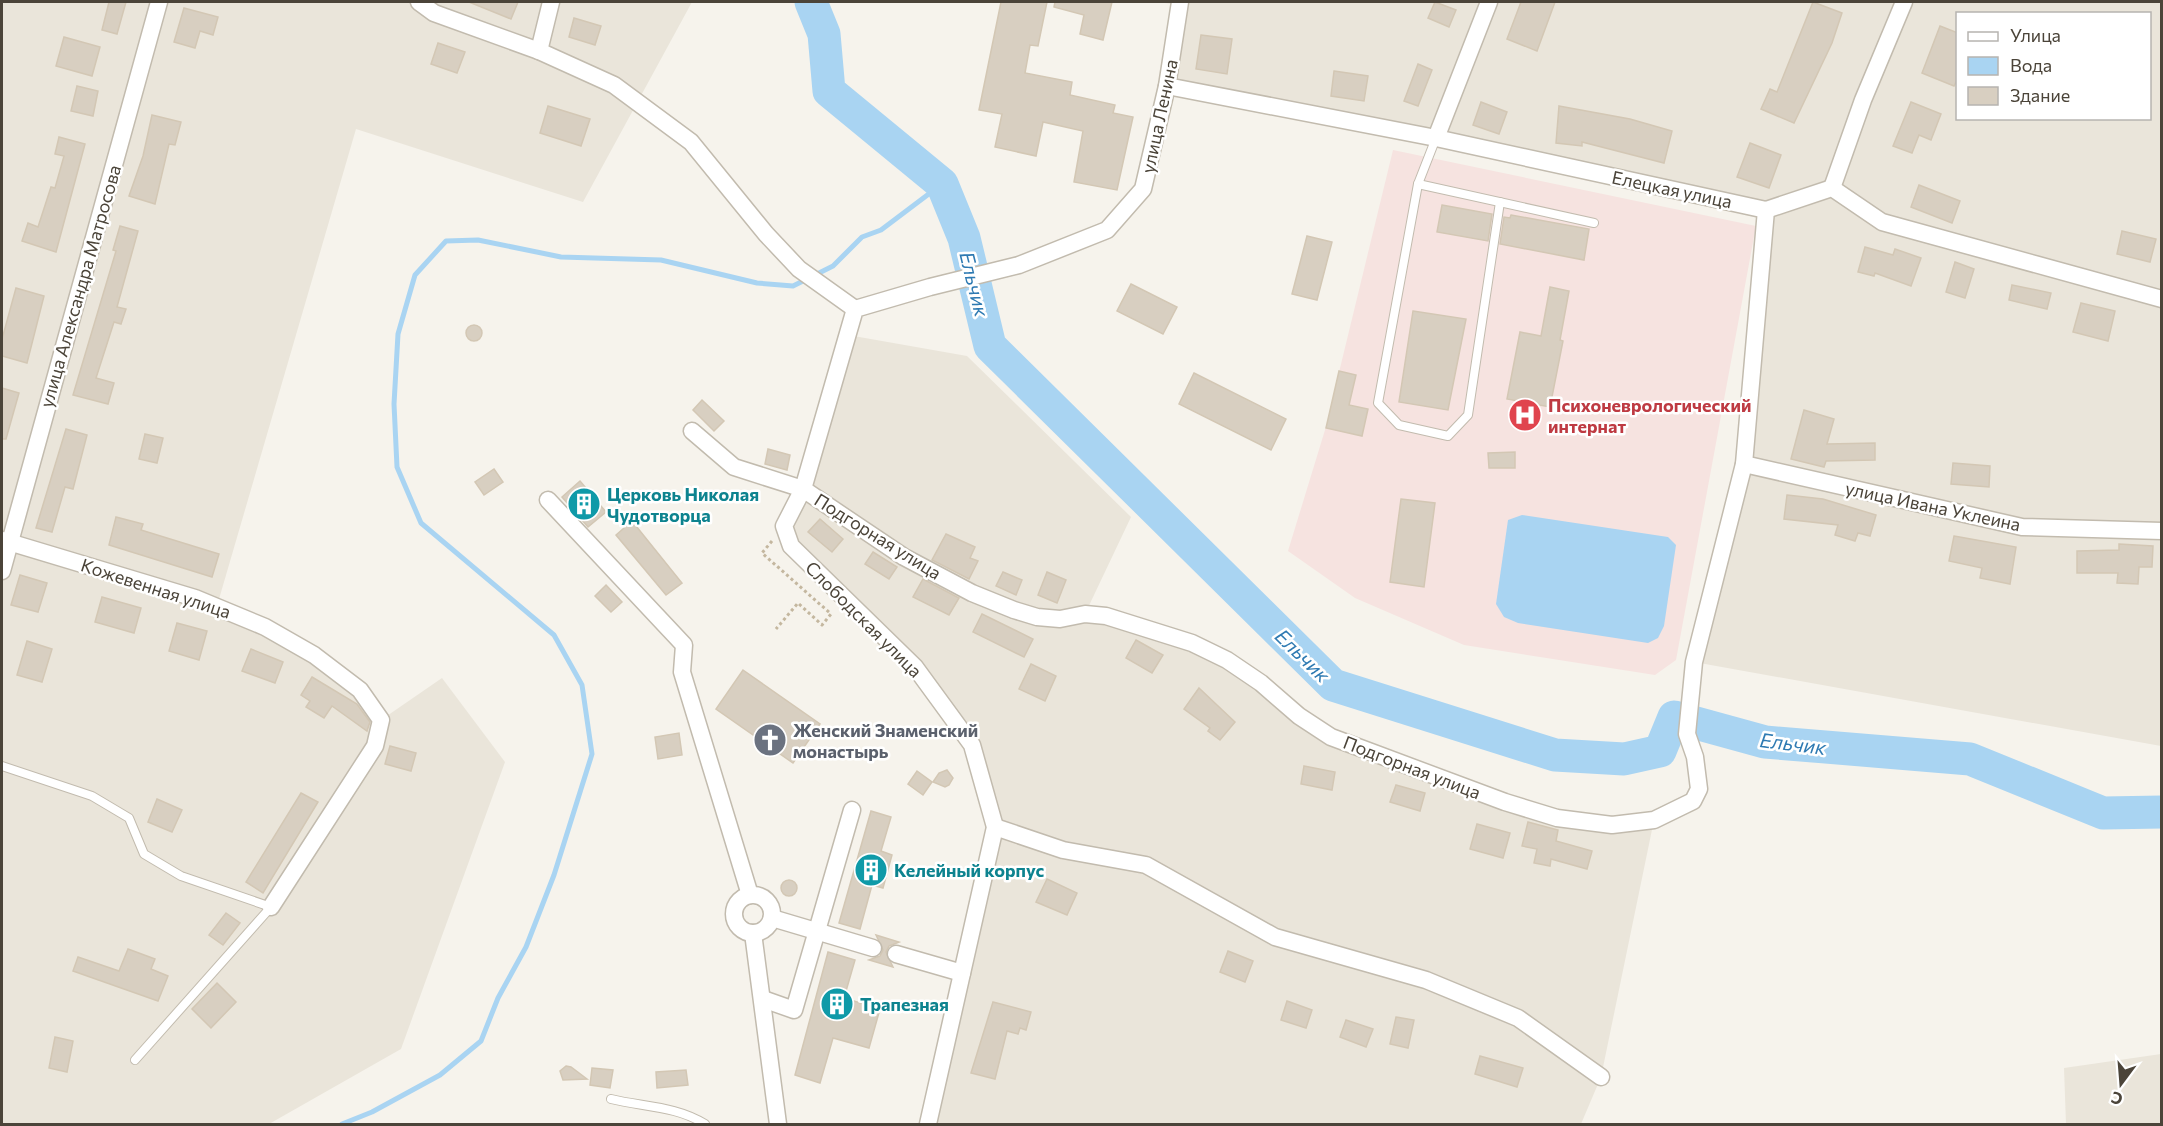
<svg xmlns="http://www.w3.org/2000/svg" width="2163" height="1126" font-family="Commissioner,sans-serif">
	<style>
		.residential { fill: #eae5da; fill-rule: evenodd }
		.medical { fill: #f6e3e0 }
		.water { fill: #a9d4f2 }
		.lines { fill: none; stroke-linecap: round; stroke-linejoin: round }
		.stream { stroke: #a9d4f2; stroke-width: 5 }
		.river { stroke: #a9d4f2; stroke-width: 33 }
		.building { fill: #d8cfc1; stroke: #d3c7b4; stroke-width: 1.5 }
		.lane-casing { stroke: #c2bbae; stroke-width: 10 }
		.street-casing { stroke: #c2bbae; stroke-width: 19 }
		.path { stroke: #c4b79f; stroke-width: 3; stroke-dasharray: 3 3; stroke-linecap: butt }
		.lane { stroke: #fff; stroke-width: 8 }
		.street { stroke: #fff; stroke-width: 16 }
		.labels { text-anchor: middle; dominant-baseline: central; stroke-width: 5; stroke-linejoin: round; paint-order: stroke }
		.street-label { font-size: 18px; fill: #4b4439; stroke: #fff }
		.health-label { font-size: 18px; font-weight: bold; fill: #be3a42; stroke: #fff; text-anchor: start }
		.culture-label { font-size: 18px; font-weight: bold; fill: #0d838f; stroke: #fff; text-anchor: start }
		.worship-label { font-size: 18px; font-weight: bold; fill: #5b616d; stroke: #fff; text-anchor: start }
		.water-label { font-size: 20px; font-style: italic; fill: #2e7ab2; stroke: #fff }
	</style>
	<rect width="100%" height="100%" fill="#f6f3ec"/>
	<g class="residential">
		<polygon points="2,2 692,2 583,202 356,129 217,606 314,655 381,720 442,678 505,762 401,1049 269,1124 2,1124"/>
		<path d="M 1158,2 L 2161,2 L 2161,746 L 1694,662 L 1744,464 L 1766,210 L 1167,86 L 1179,5 ZM 1958,14 L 2150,14 L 2150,118 L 1958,118 Z"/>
		<polygon points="848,335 967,356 1131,517 1085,614 1192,643 1299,716 1557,818 1654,820 1601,1077 1581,1124 928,1124 995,827 971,745 915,667 791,546 784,526"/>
		<polygon points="2161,1054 2161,1124 2066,1124 2064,1068"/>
	</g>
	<polygon class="medical" points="1393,150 1756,226 1676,660 1655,675 1464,645 1355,598 1288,551 1325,430"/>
	<polygon class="water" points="1522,515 1668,537 1676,545 1664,626 1658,638 1648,643 1518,623 1504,617 1496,604 1508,520"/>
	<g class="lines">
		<polyline class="stream" points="342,1124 372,1112 440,1075 481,1041 498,998 526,947 554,875 592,754 582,685 554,635 421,523 397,467 394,404 398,334 415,275 446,241 478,240 561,257 661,260 757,283 793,286 833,266 862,237 881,230 942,184"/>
		<polyline class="river" points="811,2 824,34 829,91 942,184 964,238 990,346 1333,685 1555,755 1624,759 1660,751 1674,717 1765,742 1970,759 2103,813 2162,812"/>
	</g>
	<g class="building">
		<polygon points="109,2 126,2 117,34 102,30"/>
		<polygon points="469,2 518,2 511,19"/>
		<polygon points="1001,2 1047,2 1038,46 1030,45 1025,73 1072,82 1070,95 1115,105 1113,113 1133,117 1117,190 1074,182 1083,131 1043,122 1036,156 995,147 1002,114 979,110"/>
		<polygon points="1055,2 1112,2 1103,40 1080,34 1084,15 1054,7"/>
		<polygon points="1435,2 1456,10 1449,27 1428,18"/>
		<polygon points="1521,2 1555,2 1537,51 1507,39"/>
		<polygon points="1813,2 1842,13 1832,43 1794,123 1761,109 1770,89 1777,92"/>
		<polygon points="184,8 218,17 213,35 200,31 195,48 174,42"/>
		<polygon points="574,18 601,26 595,45 569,37"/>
		<polygon points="1940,26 1958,33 1958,78 1954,86 1922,73"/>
		<polygon points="1201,35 1232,39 1227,74 1196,69"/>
		<polygon points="64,37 100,47 92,76 56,66"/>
		<polygon points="438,43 465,52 457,73 431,64"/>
		<polygon points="1418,64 1432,70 1418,106 1404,101"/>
		<polygon points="1334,71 1368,76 1364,101 1331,96"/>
		<polygon points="77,86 98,91 93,116 71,111"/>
		<polygon points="1481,102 1507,112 1499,134 1473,125"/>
		<polygon points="1911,102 1941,114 1931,140 1919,135 1912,153 1893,146"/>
		<polygon points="548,106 590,119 581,146 540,133"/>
		<polygon points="1559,106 1630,119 1672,131 1664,163 1582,142 1582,146 1556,143"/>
		<polygon points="152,115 181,122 175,145 169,144 155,204 129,196 143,156"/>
		<polygon points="59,137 85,144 56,252 22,241 28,223 38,227 51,187 55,188 64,156 55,154"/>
		<polygon points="1750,143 1781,155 1769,188 1737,177"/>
		<polygon points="1919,185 1960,201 1952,223 1911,207"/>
		<polygon points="1442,205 1492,214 1488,241 1437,232"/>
		<polygon points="1511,215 1589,229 1584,260 1500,244 1504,217 1510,218"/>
		<polygon points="120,226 138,231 117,307 126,309 121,324 114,322 96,378 114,383 108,404 73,395 116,251 113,250"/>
		<polygon points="2122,231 2156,239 2150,262 2117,254"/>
		<polygon points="1307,236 1332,242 1317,300 1292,294"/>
		<polygon points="1865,247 1893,255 1895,249 1921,258 1911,286 1875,273 1874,276 1858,272"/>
		<polygon points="1955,262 1974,269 1965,298 1946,292"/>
		<polygon points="1131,284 1177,307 1163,334 1117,311"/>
		<polygon points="2012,285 2051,293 2047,309 2009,300"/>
		<polygon points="1550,287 1569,291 1560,340 1563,341 1550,407 1507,399 1520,332 1541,336"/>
		<polygon points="16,288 44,296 27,363 2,356 2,339"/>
		<polygon points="2081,303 2115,311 2108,341 2073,332"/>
		<polygon points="1413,311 1466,319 1448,410 1399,402"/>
		<circle cx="474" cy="333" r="8"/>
		<polygon points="1339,371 1356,375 1349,405 1368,409 1362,436 1326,428"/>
		<polygon points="1194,373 1286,419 1271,450 1179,404"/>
		<polygon points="2,388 19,393 6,439 2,439"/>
		<polygon points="702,400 724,421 714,431 693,410"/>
		<polygon points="1804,410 1834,419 1827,444 1875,443 1875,460 1826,461 1824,467 1791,459"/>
		<polygon points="66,429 87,435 73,489 65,487 52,532 36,528"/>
		<polygon points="145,434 163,438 157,463 139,459"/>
		<polygon points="768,449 790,455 787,470 765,464"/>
		<polygon points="1515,452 1515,468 1489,468 1488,453"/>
		<polygon points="1953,463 1990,466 1989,487 1951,484"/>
		<polygon points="494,469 503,482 484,495 475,482"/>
		<polygon points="580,481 606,512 588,527 562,497"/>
		<polygon points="1787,495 1823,499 1876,515 1870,536 1858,533 1855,541 1835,535 1838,525 1784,519"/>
		<polygon points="1401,499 1435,503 1424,587 1390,582"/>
		<polygon points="116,517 143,524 141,530 219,554 212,577 109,545"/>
		<polygon points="820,519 843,539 832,552 808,532"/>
		<polygon points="632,521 682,583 666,595 616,535"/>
		<polygon points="946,534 975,547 970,558 978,561 969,579 932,560"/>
		<polygon points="1954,536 2016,547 2010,584 1980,578 1982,568 1949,561"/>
		<polygon points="2119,544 2153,546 2152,567 2139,567 2138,584 2117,583 2118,573 2077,573 2077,551 2119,550"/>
		<polygon points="873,552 897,567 889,579 865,564"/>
		<polygon points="1003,572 1022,580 1016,595 996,586"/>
		<polygon points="1047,572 1066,580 1057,603 1038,595"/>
		<polygon points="20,575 47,583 38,612 11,605"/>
		<polygon points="923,579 959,598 949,615 913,597"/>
		<polygon points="606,585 622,602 611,612 595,596"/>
		<polygon points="102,597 141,608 134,633 95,622"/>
		<polygon points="982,614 1033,639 1024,657 973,632"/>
		<polygon points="177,623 207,631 199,660 169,651"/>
		<polygon points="1136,640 1163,655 1152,673 1126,658"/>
		<polygon points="27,641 52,649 42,682 17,675"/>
		<polygon points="251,649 283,662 275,683 242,671"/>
		<polygon points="1031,664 1056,676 1045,701 1019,689"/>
		<polygon points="743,670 820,724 793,763 716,709"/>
		<polygon points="312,677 357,704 370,722 367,731 332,706 324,718 306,707 310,701 301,695"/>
		<polygon points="1199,688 1235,722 1220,740 1208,731 1210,728 1184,709"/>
		<polygon points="679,733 682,755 658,759 655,737"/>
		<polygon points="390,746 416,753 411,771 385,764"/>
		<polygon points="1304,766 1335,772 1332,790 1301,784"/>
		<polygon points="947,770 953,778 949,785 945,787 933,782 939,773"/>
		<polygon points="917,771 932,782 923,795 908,784"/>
		<polygon points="1396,785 1425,793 1420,811 1390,802"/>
		<polygon points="301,793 318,802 263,893 246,882"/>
		<polygon points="157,799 182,810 172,832 148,822"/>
		<polygon points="871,811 891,817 881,851 892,855 883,888 872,885 860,929 839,923"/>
		<polygon points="1528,822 1558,830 1556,841 1592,851 1587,869 1551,859 1550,866 1534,863 1537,849 1522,846"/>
		<polygon points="1477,824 1510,833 1503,858 1470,849"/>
		<polygon points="1047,879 1077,893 1067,915 1036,902"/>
		<circle cx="789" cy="888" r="8"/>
		<polygon points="226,913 240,923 223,945 209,935"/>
		<polygon points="876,935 899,942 889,946 886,952 893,967 869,960 880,956 883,950"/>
		<polygon points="128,949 155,959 151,969 168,976 158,1001 73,971 78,957 119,971"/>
		<polygon points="1228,951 1253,961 1245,982 1220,972"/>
		<polygon points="828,952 855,960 844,998 880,1009 869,1048 833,1038 820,1083 795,1075"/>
		<polygon points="217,983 236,1002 211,1028 192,1009"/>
		<polygon points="1287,1001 1312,1010 1306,1028 1281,1020"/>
		<polygon points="993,1002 1031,1012 1026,1030 1020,1028 1018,1034 1007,1031 995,1079 971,1073"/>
		<polygon points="1396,1017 1414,1020 1408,1048 1390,1044"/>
		<polygon points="1346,1020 1373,1029 1366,1047 1340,1037"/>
		<polygon points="55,1037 73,1041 67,1072 49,1068"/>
		<polygon points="1480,1056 1523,1068 1517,1087 1475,1074"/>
		<polygon points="566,1066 571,1067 587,1079 563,1080 560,1071"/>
		<polygon points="592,1068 613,1070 610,1088 590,1085"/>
		<polygon points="686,1070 688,1085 657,1088 656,1072"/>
	</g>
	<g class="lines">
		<g class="lane-casing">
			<g id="lane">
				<polyline points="1436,138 1418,184 1378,403 1399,425 1448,436 1468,415 1500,202"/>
				<polyline points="1418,184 1594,223"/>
				<polyline points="2,766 92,796 129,818 144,854 181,876 271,907 135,1060"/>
				<path d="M 611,1099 C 644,1107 676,1106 705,1124"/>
			</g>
		</g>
		<g class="street-casing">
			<g id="street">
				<polyline points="419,2 434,13 539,51 614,85 691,142 766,234 799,269 855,309"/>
				<polyline points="539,51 551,2"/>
				<polyline points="1167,86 1436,138 1766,210 1832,188 1882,222 2162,299"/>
				<polyline points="1436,138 1489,2"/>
				<polyline points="1832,188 1863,100 1904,2"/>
				<polyline points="692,431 734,467 803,489 904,557 972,593 1014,610 1037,617 1060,619 1085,614 1106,616 1192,643 1227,660 1261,683 1299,716 1331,737 1505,802 1557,818 1612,825 1654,820 1693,801 1699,789 1695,757 1687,734 1694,662 1744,464 1766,210"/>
				<polyline points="1744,464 2022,527 2162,531"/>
				<polyline points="548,500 684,645 682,672 750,895"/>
				<polyline points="2,540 195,598 265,627 314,655 360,690 381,720 375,746 271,907"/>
				<polyline points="2,571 159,2"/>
				<polyline points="995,827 1063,850 1146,865 1275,937 1426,980 1518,1018 1601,1077"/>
				<circle cx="753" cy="914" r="19"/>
				<polyline points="772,918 873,948"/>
				<polyline points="753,933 778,1124"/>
				<polyline points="896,954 962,973"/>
				<polyline points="763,999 794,1010 852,810"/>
				<polyline points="928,1124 995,827 972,745 915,667 791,546 784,526 803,489 855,309 930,287 1019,265 1107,230 1143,189 1167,86 1180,2"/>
			</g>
		</g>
		<polyline class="path" points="772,541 762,553 831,614 822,625 798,603 776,629"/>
		<use href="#lane" class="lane"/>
		<use href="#street" class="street"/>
	</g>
	<defs>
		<g id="hospital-disc" transform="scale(1.725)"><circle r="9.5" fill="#e0444e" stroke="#fff"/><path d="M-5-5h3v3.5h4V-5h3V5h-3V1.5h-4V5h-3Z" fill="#fff"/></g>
		<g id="building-disc" transform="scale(1.725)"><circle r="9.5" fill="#0f9aa8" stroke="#fff"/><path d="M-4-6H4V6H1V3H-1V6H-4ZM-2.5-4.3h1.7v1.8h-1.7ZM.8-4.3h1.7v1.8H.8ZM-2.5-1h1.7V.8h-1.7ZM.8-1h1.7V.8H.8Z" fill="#fff"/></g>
		<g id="church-disc" transform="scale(1.725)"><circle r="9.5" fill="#6b7280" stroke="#fff"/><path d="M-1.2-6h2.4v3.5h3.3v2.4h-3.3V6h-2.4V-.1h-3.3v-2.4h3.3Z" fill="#fff"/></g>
	</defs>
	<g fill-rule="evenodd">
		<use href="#hospital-disc" x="1525" y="415"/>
		<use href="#building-disc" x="584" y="504"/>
		<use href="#church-disc" x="770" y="740"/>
		<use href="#building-disc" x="871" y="870"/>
		<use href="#building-disc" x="837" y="1004"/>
	</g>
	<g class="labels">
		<g class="street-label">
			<text transform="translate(1159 116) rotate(-78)">улица Ленина</text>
			<text transform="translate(1672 189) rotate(12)">Елецкая улица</text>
			<text transform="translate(80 286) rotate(-74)">улица Александра Матросова</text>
			<text transform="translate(1933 506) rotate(12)">улица Ивана Уклеина</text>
			<text transform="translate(878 536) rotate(32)">Подгорная улица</text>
			<text transform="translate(156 588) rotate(18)">Кожевенная улица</text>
			<text transform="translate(864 619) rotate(45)">Слободская улица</text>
			<text transform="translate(1412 767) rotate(21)">Подгорная улица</text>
		</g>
		<g class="health-label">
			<text x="1548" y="405">Психоневрологический<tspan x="1548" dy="21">интернат</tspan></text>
		</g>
		<g class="culture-label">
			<text x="607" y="494">Церковь Николая<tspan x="607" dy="21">Чудотворца</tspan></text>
			<text x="894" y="870">Келейный корпус</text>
			<text x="860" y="1004">Трапезная</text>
		</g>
		<g class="worship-label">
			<text x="793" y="730">Женский Знаменский<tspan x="793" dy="21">монастырь</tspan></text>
		</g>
		<g class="water-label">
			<text transform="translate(975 284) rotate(76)">Ельчик</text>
			<text transform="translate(1303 655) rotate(44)">Ельчик</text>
			<text transform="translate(1793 743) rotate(7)">Ельчик</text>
		</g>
	</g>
	<rect width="2163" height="1126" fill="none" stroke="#4b4439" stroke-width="6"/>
	<rect x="1956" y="12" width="195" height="108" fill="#ffffff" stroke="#b7b4b0" stroke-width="1.5"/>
	<rect x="1968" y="32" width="30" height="9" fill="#ffffff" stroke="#b7b4b0" stroke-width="1.5"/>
	<text x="2010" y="42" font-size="18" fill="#4b4439">Улица</text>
	<rect x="1968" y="57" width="30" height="18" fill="#a9d4f2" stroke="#b7b4b0" stroke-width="1.5"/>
	<text x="2010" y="72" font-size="18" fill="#4b4439">Вода</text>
	<rect x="1968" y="87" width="30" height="18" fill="#d8cfc1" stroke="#b7b4b0" stroke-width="1.5"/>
	<text x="2010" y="102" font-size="18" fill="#4b4439">Здание</text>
	<g transform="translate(2121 1084) rotate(196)" stroke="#ffffff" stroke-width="4.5" paint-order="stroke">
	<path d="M0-4.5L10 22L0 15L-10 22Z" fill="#4b4439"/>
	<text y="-9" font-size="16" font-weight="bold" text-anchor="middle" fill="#4b4439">С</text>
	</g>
</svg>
